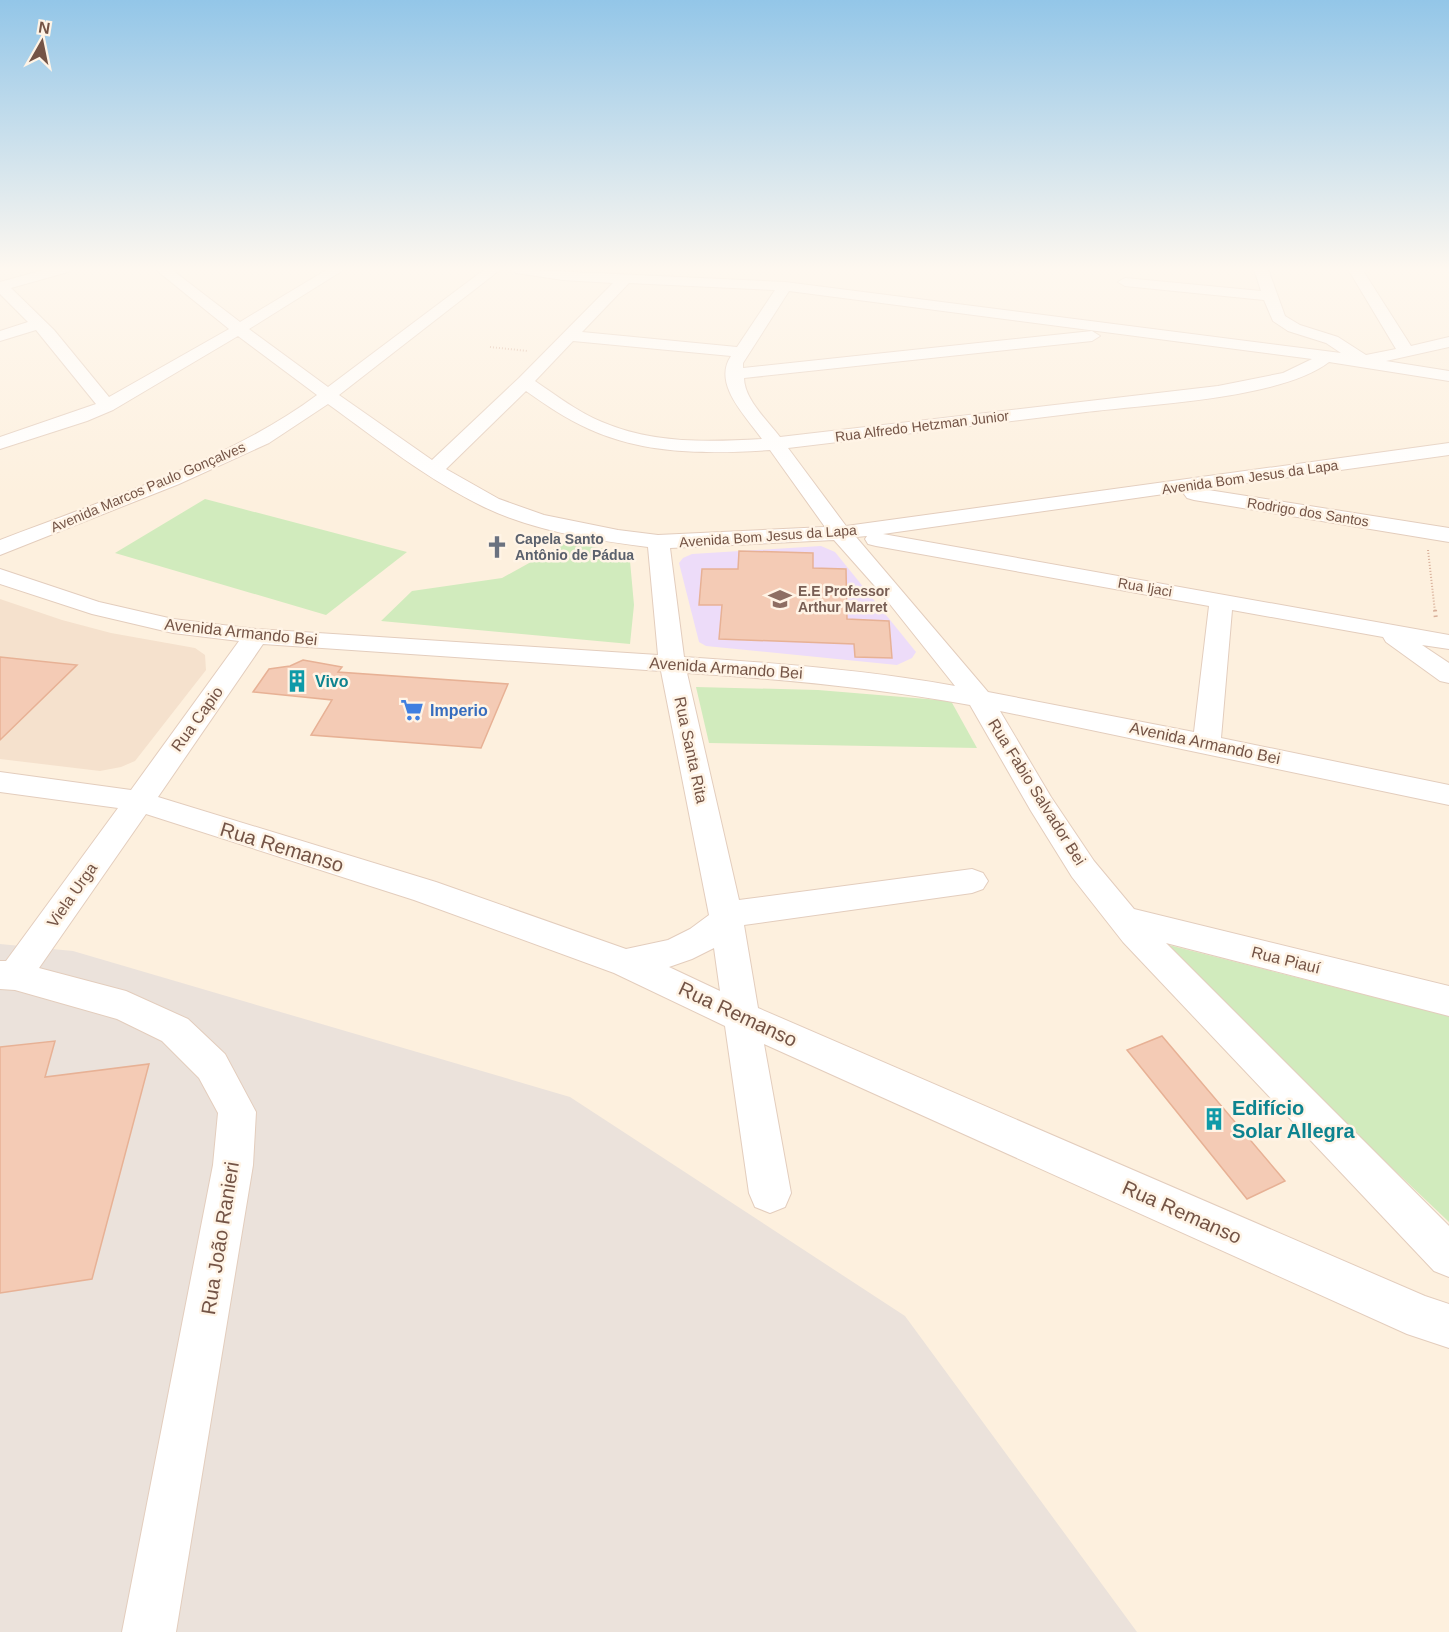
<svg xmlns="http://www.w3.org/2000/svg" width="1449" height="1632" font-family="Arial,sans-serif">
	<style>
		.residential { fill: #f5e1cd }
		.industrial { fill: #ebe2db }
		.education { fill: #eddcf9 }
		.green { fill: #d1ebbd }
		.building { fill: #f4cbb5; stroke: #e7b195; stroke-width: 1.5 }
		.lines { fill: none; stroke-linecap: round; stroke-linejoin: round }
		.minor-casing { stroke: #e3cdbd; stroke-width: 2 }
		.path-far1 { stroke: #d8af99; stroke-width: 2; stroke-dasharray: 1 2; stroke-linecap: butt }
		.path { stroke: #d8af99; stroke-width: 4; stroke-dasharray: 1.5 4; stroke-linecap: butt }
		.minor { fill: #fff; fill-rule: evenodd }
		.labels { text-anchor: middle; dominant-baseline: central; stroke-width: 5; stroke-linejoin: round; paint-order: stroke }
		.far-street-label { font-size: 14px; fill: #745446; stroke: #fff4e6 }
		.far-worship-label { font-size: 14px; font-weight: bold; fill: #5b616d; stroke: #fff4e6; text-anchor: start }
		.far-education-label { font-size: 14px; font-weight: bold; fill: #785e54; stroke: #fff4e6; text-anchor: start }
		.street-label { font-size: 16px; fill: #745446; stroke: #fff4e6 }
		.culture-label { font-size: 16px; font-weight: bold; fill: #0d838f; stroke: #fff4e6; text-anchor: start }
		.shop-label { font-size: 16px; font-weight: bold; fill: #366cbe; stroke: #fff4e6; text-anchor: start }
		.near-street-label { font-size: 20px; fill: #745446; stroke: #fff4e6 }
		.near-culture-label { font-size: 20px; font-weight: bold; fill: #0d838f; stroke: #fff4e6; text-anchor: start }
	</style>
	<rect width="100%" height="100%" fill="#fdf0de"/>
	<polygon class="residential" points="0,599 62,620 111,633 195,648 205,655 206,670 135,761 121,767 100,771 0,759"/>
	<polygon class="industrial" points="0,944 73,951 570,1097 905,1316 1137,1632 0,1632"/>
	<polygon class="education" points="821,546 835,552 916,652 912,658 897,665 706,646 699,642 679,563 683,558 692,554"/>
	<g class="green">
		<polygon points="205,499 407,552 326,615 115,553"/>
		<polygon points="567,542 615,551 630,561 634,605 630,644 381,621 412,591 502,578"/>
		<polygon points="696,687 818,690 951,701 977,748 709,743"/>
		<polygon points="1153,941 1449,1016 1449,1222"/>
	</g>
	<g class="building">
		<polygon points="739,551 813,553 813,568 846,569 847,619 889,621 892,658 855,657 854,644 719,639 722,605 699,605 702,569 738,569"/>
		<polygon points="0,657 77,665 0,740"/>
		<polygon points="303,660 342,667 338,672 508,684 481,748 311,735 332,700 253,692 269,669 290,666"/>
		<polygon points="1162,1036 1285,1181 1247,1199 1127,1050"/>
		<polygon points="55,1041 45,1077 149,1064 92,1279 0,1293 0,1047"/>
	</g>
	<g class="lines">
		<g class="minor-casing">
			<path id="minor" d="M 47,269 L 70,269 L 68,272 L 11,288 L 54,330 L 109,397 L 229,329 L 155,269 L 171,269 L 240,322 L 328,269 L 345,269 L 249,329 L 328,387 L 485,269 L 501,269 L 339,395 L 432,460 L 519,378 L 613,283 L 563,280 L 516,273 L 509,269 L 785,282 L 1341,353 L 1326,343 L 1288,331 L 1273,321 L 1264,300 L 1125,286 L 1118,282 L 1125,278 L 1261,291 L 1254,269 L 1268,269 L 1285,316 L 1300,325 L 1338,337 L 1366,355 L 1396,349 L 1348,269 L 1362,269 L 1411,346 L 1449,337 L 1449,347 L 1386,361 L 1449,371 L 1449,381 L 1329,362 C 1281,399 1150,404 1086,412 C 987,424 887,436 788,448 L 846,526 L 1449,443 L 1449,455 L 1202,489 L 1449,528 L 1449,542 L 1194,500 L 1187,498 L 1184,494 L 1185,491 L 883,534 L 1449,635 L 1449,649 L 1422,645 L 1449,663 L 1449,683 L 1440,681 L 1386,642 L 1383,637 L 1232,610 L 1221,738 L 1449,785 L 1449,805 L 1000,711 L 1051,797 L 1094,861 L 1134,909 L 1449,986 L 1449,1016 L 1166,943 L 1449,1226 L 1449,1277 L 1434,1271 L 1123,942 L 1072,877 L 1031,811 L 970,705 C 877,688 782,679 687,673 L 739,900 L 972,869 L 983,873 L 988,881 L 983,889 L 972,893 L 744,925 L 758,1008 L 1425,1296 L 1449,1304 L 1449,1348 L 1407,1334 L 764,1044 L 791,1193 L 785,1207 L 770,1213 L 755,1207 L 749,1193 L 725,1026 L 614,973 L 414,900 L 146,814 L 39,968 L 126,991 L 188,1019 L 225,1054 L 256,1112 L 253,1165 L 176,1632 L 122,1632 L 213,1165 L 218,1113 L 199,1078 L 162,1041 L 117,1019 L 15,990 L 0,989 L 0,961 L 6,961 L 118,808 L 0,792 L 0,772 L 131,790 L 239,641 L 173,633 L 92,614 L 0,584 L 0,569 L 99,602 L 173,619 L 256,629 L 658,655 L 648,547 C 593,540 534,531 484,507 C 428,480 378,440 328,404 L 269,443 L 179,484 L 0,555 L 0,540 C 103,500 229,461 317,395 L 238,336 L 113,410 L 87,421 L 0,449 L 0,437 L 96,404 L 36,330 L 0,341 L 0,331 L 28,322 L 0,294 L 0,282 ZM 629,283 L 775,290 L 737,347 L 582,332 ZM 789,291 L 1312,359 L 1283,373 L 1218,386 L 780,437 C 768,421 744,399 744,378 L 1092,341 L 1100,336 L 1092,331 L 743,368 L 743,363 ZM 573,341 L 731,356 C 712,384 746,416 762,439 C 708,442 653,444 602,422 C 578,412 557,396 535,381 ZM 526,391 C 546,405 566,419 589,429 C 646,455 709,454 770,450 L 825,527 L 658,535 L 618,530 L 544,515 L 499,499 L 446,469 ZM 867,536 L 865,539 L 868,544 L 876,546 L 1209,606 L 1194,732 L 988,692 L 856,537 ZM 834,540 L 881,593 L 955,686 C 866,670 774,663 684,657 L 670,548 ZM 263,644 L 661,671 L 709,915 L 690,929 L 668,940 L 626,949 L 436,882 L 158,797 ZM 714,948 L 720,991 L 669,967 L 692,959 Z"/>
		</g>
		<g class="path-far1">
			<polyline points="490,347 528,351"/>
			<polyline points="1428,550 1435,612"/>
		</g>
		<polyline class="path" points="1435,610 1436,620"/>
		<use href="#minor" class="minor"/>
	</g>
	<linearGradient id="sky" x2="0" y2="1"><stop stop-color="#93c6e8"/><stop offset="0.54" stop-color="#fef8f0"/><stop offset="1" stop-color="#fef8f0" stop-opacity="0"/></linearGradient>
	<rect width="1449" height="498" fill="url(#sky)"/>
	<defs>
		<g id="church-bare" transform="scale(1.8)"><path d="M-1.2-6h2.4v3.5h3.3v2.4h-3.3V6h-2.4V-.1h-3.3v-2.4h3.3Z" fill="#6b7280" stroke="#fff4e6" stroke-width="2.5" paint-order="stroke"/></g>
		<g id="school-bare" transform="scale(1.8)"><path d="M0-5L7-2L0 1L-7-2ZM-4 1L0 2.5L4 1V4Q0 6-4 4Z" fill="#8d6e63" stroke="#fff4e6" stroke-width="2.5" paint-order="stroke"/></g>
		<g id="building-bare" transform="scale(1.8)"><path d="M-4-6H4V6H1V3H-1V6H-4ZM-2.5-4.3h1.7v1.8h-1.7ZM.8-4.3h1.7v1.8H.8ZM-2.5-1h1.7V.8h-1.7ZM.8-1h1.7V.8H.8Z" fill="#0f9aa8" stroke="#fff4e6" stroke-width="2.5" paint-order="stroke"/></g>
		<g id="supermarket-bare" transform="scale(1.8)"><path d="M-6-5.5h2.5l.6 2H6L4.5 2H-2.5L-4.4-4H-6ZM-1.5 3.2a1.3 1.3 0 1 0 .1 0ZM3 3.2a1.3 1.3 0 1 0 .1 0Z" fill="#3f7fe0" stroke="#fff4e6" stroke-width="2.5" paint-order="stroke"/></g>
	</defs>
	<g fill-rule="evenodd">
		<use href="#church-bare" x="497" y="547"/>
		<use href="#school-bare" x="780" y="599"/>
		<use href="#building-bare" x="297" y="681"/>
		<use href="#supermarket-bare" x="412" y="710"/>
		<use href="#building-bare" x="1214" y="1119"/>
	</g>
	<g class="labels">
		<g class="far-street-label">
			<text transform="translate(922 426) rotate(-7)">Rua Alfredo Hetzman Junior</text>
			<text transform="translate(1250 477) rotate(-8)">Avenida Bom Jesus da Lapa</text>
			<text transform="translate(148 487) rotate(-23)">Avenida Marcos Paulo Gonçalves</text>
			<text transform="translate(1308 512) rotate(9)">Rodrigo dos Santos</text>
			<text transform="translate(768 536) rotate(-4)">Avenida Bom Jesus da Lapa</text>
			<text transform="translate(1145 587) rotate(10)">Rua Ijaci</text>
		</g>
		<g class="far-worship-label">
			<text x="515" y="539">Capela Santo<tspan x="515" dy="16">Antônio de Pádua</tspan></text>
		</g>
		<g class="far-education-label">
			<text x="798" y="591">E.E Professor<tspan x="798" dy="16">Arthur Marret</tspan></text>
		</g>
		<g class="street-label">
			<text transform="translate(241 632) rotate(6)">Avenida Armando Bei</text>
			<text transform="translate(726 668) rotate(4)">Avenida Armando Bei</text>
			<text transform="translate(197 719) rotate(-54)">Rua Capio</text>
			<text transform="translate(1205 743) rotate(12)">Avenida Armando Bei</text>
			<text transform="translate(691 750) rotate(78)">Rua Santa Rita</text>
			<text transform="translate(1037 792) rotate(58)">Rua Fabio Salvador Bei</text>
			<text transform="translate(72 895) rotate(-55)">Viela Urga</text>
			<text transform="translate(1286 960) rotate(14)">Rua Piauí</text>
		</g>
		<g class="culture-label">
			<text x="315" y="681">Vivo</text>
		</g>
		<g class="shop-label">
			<text x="430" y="710">Imperio</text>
		</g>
		<g class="near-street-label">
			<text transform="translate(282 847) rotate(17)">Rua Remanso</text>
			<text transform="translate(738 1014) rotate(25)">Rua Remanso</text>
			<text transform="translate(1182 1212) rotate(24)">Rua Remanso</text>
			<text transform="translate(220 1238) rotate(-81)">Rua João Ranieri</text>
		</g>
		<g class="near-culture-label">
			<text x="1232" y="1108">Edifício<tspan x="1232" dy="23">Solar Allegra</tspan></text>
		</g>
	</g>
	<g transform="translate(42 42) rotate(9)" stroke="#fff4e6" stroke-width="4.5" paint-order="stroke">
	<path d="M0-4.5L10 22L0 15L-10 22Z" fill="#745446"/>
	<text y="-9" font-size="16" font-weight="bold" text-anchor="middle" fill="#745446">N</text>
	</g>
</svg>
